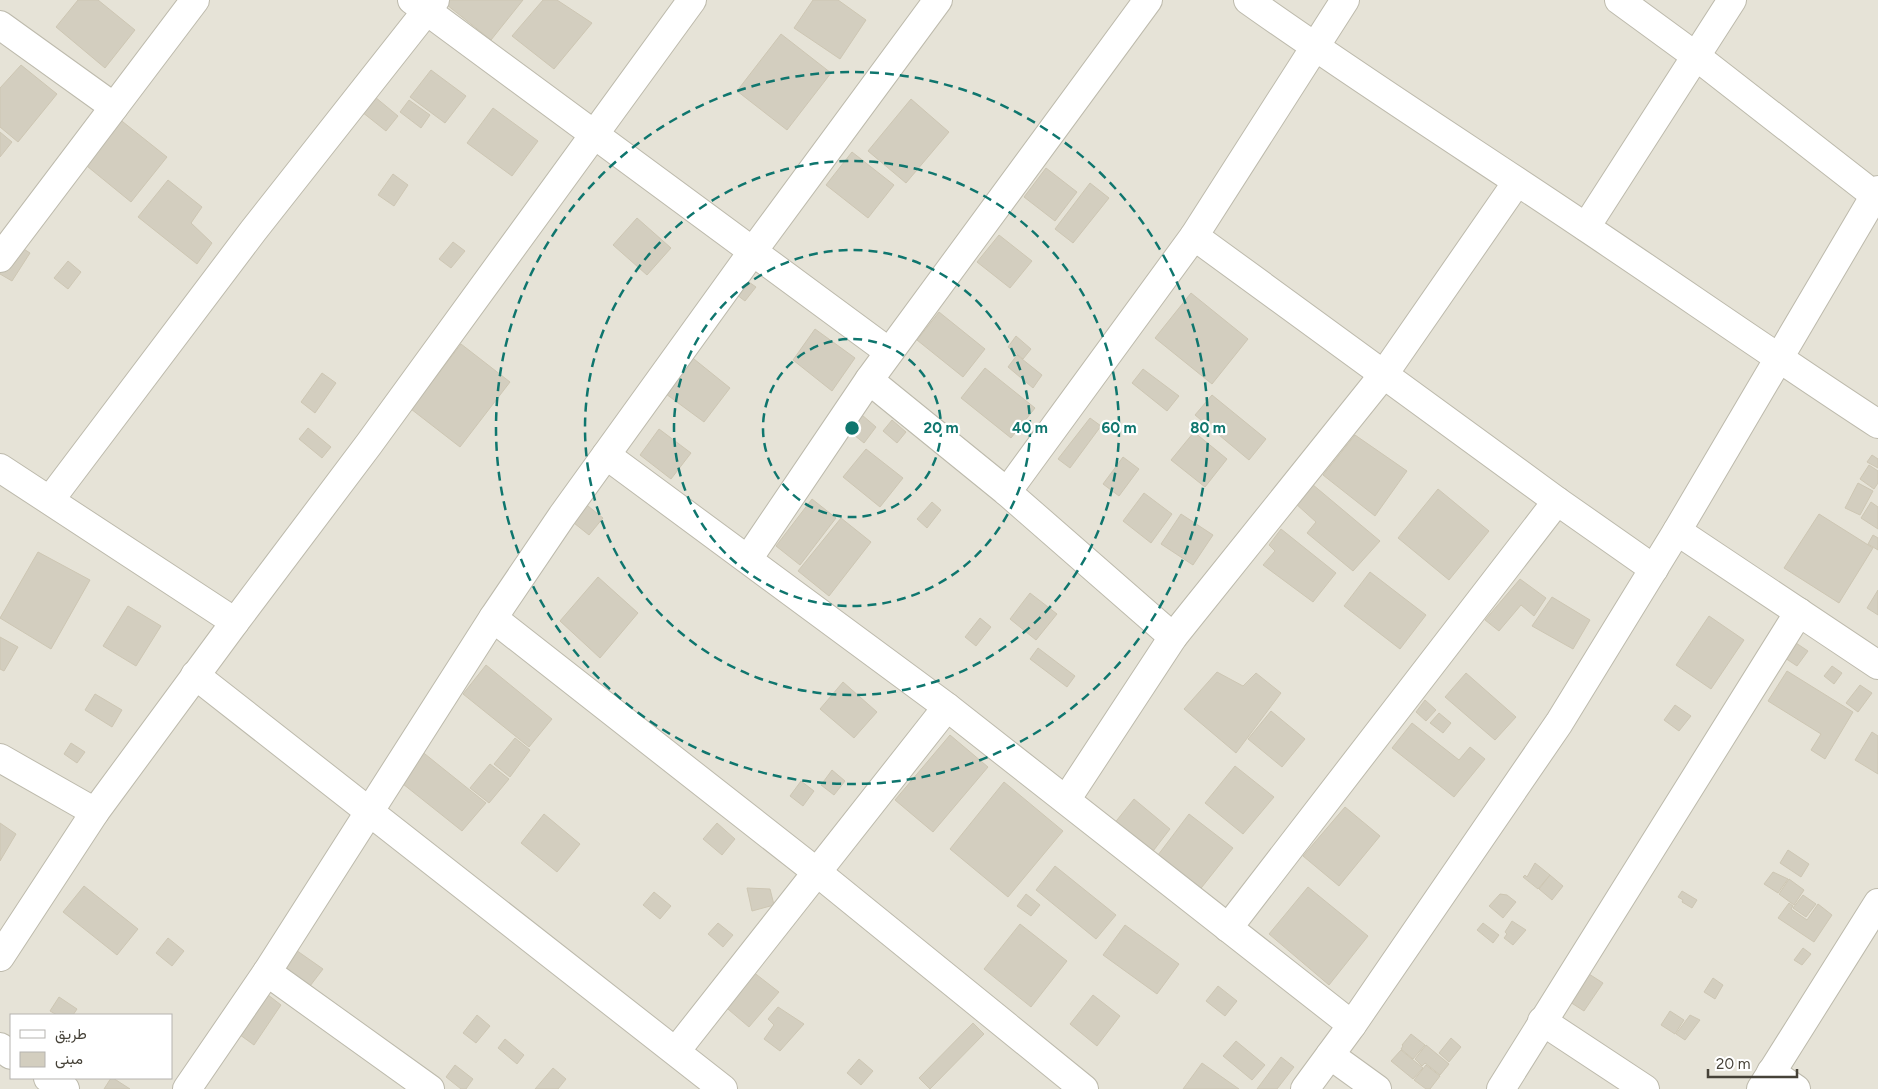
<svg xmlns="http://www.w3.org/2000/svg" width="1878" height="1089" font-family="Figtree,Vazirmatn,sans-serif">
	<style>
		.residential { fill: #e6e3d7; fill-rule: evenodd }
		.building { fill: #d3cebf; stroke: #cdc6b3 }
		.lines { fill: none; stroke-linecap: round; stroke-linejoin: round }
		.street-casing { stroke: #bdbaac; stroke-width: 30 }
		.street { stroke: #fff; stroke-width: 28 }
		.ring { fill: none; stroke: #0f766e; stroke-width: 2.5; stroke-dasharray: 9 6 }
		.centre { fill: #0f766e; stroke: #fff; stroke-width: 2.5 }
		.ring-label { font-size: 15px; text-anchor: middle; font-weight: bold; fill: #0f766e; stroke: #fff; stroke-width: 4.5; stroke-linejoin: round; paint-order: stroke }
	</style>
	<rect width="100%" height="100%" fill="#f3f1e9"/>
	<path class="residential" d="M 0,0 L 1878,0 L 1878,1089 L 0,1089 ZM 11,1015 L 171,1015 L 171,1078 L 11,1078 Z"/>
	<g class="building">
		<polygon points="78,0 98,0 135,30 105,68 56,27"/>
		<polygon points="443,0 523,0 491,40 442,1"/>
		<polygon points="543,0 557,0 592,23 554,69 512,36"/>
		<polygon points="813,0 838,0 866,20 840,59 794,28"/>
		<polygon points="781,34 831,73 787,130 737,91"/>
		<polygon points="21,65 57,94 18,142 0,127 0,88"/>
		<polygon points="431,70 466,96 445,123 410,97"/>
		<polygon points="375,97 398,116 386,131 362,112"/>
		<polygon points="911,99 949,132 906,183 868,151"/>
		<polygon points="409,100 430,115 421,128 400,112"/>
		<polygon points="493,108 538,141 512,176 467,143"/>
		<polygon points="118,118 167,157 131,202 82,162"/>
		<polygon points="0,132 12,142 0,157"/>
		<polygon points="852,152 894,185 868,218 826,185"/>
		<polygon points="1046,168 1077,192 1055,221 1024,197"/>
		<polygon points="393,174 408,185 394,206 378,195"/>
		<polygon points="168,180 202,207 191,223 212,243 197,264 138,217"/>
		<polygon points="1090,183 1109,198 1073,243 1055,229"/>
		<polygon points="637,218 671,248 647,275 613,245"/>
		<polygon points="999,235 1032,261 1010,288 977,262"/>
		<polygon points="453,242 465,251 451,268 439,259"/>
		<polygon points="16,244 30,253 12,281 0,274 0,268"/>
		<polygon points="68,261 81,272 68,289 54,278"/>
		<polygon points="743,278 756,287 745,301 733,292"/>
		<polygon points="1191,293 1248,339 1212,384 1155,338"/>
		<polygon points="939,312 985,349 963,377 917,340"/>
		<polygon points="815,329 855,358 832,391 793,360"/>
		<polygon points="1016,336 1031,349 1023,359 1008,347"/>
		<polygon points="461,344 510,382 460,447 411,409"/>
		<polygon points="689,355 730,388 704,422 662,391"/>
		<polygon points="1017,355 1042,375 1033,388 1008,367"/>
		<polygon points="985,368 1035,408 1011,438 961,398"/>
		<polygon points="1143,369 1179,396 1167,411 1132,383"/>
		<polygon points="322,373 336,383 315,413 301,402"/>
		<polygon points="1212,395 1266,439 1249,460 1195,415"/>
		<polygon points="862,415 876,427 864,443 849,431"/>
		<polygon points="1090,418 1101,426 1070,468 1058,459"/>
		<polygon points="892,420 906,432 897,443 883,431"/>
		<polygon points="308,428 331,447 322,458 299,439"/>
		<polygon points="659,429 691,453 671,479 640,455"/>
		<polygon points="1194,432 1227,459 1205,487 1171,460"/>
		<polygon points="1355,435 1407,471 1375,516 1323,475"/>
		<polygon points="866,449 903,478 880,507 843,477"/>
		<polygon points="1872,455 1878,459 1878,468 1867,462"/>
		<polygon points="1123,457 1139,469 1119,496 1103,484"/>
		<polygon points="1869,465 1878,471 1878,483 1874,489 1860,479"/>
		<polygon points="1858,483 1873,491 1860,515 1845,508"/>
		<polygon points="1312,484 1380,541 1353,571 1307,533 1316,522 1295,503"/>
		<polygon points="1438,489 1489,531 1449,580 1398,538"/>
		<polygon points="1144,493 1172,514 1151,543 1123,521"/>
		<polygon points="812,499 836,518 800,565 776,546"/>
		<polygon points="583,502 603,518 589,535 569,519"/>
		<polygon points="932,502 941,510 927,528 917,519"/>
		<polygon points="1871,502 1878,507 1878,529 1861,518"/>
		<polygon points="1181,514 1213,535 1193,565 1161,544"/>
		<polygon points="1819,514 1873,548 1839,603 1784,568"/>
		<polygon points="841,518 871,542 829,596 798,571"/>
		<polygon points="1281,529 1336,573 1313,602 1263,565 1275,551 1269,545"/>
		<polygon points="1873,535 1878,538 1878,550 1868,544"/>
		<polygon points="38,552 90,580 51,649 0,618"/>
		<polygon points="1370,572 1426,615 1400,649 1344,606"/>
		<polygon points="598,577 638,613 600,658 560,621"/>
		<polygon points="1520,579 1546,598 1534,616 1521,605 1499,631 1485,620"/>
		<polygon points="1878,590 1878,615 1867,608"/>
		<polygon points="1030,593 1057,614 1036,640 1010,619"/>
		<polygon points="1552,597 1590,620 1573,649 1532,626"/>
		<polygon points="128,606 161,626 136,666 103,646"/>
		<polygon points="1709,616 1744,640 1711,689 1676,665"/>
		<polygon points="980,618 991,627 976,646 965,637"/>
		<polygon points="0,637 18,647 4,671 0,669"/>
		<polygon points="1793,641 1808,651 1797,666 1782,656"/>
		<polygon points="1038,648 1075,676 1067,687 1030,659"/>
		<polygon points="486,665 552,719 529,747 463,694"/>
		<polygon points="1832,666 1842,673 1834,684 1824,676"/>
		<polygon points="1787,671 1853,712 1825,759 1811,750 1821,734 1768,701"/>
		<polygon points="1217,672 1243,686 1256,673 1281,693 1236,753 1184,709"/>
		<polygon points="1466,673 1516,717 1495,740 1445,697"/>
		<polygon points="843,682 877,712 854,738 820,709"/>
		<polygon points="1860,685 1872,693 1858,712 1846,703"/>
		<polygon points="95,694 122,710 112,727 85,710"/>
		<polygon points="1425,700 1436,710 1426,721 1416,712"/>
		<polygon points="1675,705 1691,716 1679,731 1664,720"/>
		<polygon points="1271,711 1305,739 1282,767 1248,739"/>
		<polygon points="1439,713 1451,723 1443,733 1430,723"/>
		<polygon points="1412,723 1459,760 1470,747 1485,759 1454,797 1392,748"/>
		<polygon points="1872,732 1878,736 1878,774 1855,760"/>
		<polygon points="950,735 988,767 933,832 895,800"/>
		<polygon points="515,738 530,750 510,777 494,764"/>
		<polygon points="71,743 85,752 77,763 64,754"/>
		<polygon points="420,750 486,803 462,831 398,780"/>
		<polygon points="490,764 509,779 489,803 470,788"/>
		<polygon points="1235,766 1274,797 1243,834 1205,803"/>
		<polygon points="832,770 845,781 834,795 821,785"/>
		<polygon points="801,781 814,791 803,806 790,796"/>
		<polygon points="1004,782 1063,831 1008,897 950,849"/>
		<polygon points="1134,799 1170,829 1150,855 1113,825"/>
		<polygon points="1345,807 1380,836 1339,886 1303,856"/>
		<polygon points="544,814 580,844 557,872 521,843"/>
		<polygon points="1189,814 1233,848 1198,892 1155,859"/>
		<polygon points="0,823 16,834 0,861"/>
		<polygon points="717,823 735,839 722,855 703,839"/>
		<polygon points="1788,850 1809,864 1801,877 1780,863"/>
		<polygon points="1535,863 1550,875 1538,889 1523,877 1525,875 1527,877"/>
		<polygon points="1055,866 1116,915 1096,939 1036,890"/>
		<polygon points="1773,872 1788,879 1778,893 1764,884"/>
		<polygon points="1550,875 1563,886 1552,900 1539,889"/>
		<polygon points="1789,879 1804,890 1794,905 1779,894"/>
		<polygon points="84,886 138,929 117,955 63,912"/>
		<polygon points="1308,887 1368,936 1329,985 1269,934"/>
		<polygon points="747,888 770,889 774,905 752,911"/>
		<polygon points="1682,891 1697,900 1692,908 1682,902 1683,900 1678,897"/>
		<polygon points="654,892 671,906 660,919 643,905"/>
		<polygon points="1026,894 1040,905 1031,916 1017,906"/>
		<polygon points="1500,894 1507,895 1516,902 1503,918 1489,906"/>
		<polygon points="1803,895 1816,904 1806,917 1793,908"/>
		<polygon points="1789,903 1793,906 1791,909 1807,920 1818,904 1832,915 1814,942 1778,918"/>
		<polygon points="1512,921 1526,930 1513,945 1504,938 1507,934 1505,932"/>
		<polygon points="718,923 733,935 723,947 708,934"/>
		<polygon points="1483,923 1499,935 1493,943 1477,930"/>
		<polygon points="1020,924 1067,961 1031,1007 984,969"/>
		<polygon points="1125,925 1179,964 1157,994 1103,955"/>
		<polygon points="168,938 184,951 172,966 156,953"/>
		<polygon points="293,948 323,969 310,986 280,966"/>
		<polygon points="1803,948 1811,954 1802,965 1794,960"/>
		<polygon points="748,968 779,992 749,1027 722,1004"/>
		<polygon points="1589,974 1603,983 1584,1011 1570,1002"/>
		<polygon points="1713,978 1723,985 1715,999 1704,992"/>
		<polygon points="1218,986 1237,1001 1225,1016 1206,1001"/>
		<polygon points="263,991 281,1005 254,1045 236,1032"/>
		<polygon points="1093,995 1120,1016 1097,1046 1070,1024"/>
		<polygon points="59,997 77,1009 73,1015 57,1015 50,1011"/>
		<polygon points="778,1007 804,1024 780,1051 764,1039 774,1025 768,1019"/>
		<polygon points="1670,1011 1684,1020 1675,1034 1661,1025"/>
		<polygon points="477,1015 490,1026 476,1043 463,1033"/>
		<polygon points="1690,1015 1700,1020 1685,1040 1676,1034"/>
		<polygon points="973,1023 984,1034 930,1089 919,1078"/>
		<polygon points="1411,1034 1425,1045 1413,1059 1401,1049 1403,1046 1402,1045"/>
		<polygon points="1451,1038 1461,1047 1449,1062 1439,1053"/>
		<polygon points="505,1039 524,1055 517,1064 498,1048"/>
		<polygon points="1236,1041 1265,1065 1252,1080 1223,1056"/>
		<polygon points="1426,1045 1449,1064 1440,1075 1425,1063 1422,1066 1415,1059"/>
		<polygon points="1401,1050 1423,1068 1413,1079 1391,1061"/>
		<polygon points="1281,1057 1294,1067 1277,1089 1257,1089"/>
		<polygon points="859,1059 873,1071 861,1085 847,1073"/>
		<polygon points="1202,1063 1239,1089 1183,1089"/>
		<polygon points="455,1065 473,1079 466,1089 461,1089 446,1077"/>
		<polygon points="1426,1065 1440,1076 1430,1089 1426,1089 1414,1080"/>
		<polygon points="553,1068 566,1079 558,1089 535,1089"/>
		<polygon points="111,1078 113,1078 130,1089 104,1089"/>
	</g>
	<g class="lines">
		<g class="street-casing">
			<g id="street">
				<polyline points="412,0 889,352"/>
				<path d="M 1248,0 C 1359,79 1474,152 1587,228 C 1684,293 1780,360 1878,424"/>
				<polyline points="1619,0 1697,57 1878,198"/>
				<polyline points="0,25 114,107"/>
				<polyline points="1586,227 1732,0"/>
				<polyline points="1194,236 1557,501 1654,569"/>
				<polyline points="0,258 195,0"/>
				<polyline points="869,380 1007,492 1173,637"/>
				<polyline points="606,455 947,707 1352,1025"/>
				<polyline points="0,468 235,622"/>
				<polyline points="1007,492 1194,236 1345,0"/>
				<polyline points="50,500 253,231 435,0"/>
				<polyline points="1677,531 1878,665"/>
				<polyline points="748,559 869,380 1148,0"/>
				<polyline points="493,618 818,873 1084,1089"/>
				<polyline points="195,675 723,1089"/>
				<polyline points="0,758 95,812"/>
				<polyline points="1066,800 1173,637 1384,374 1517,182"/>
				<polyline points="1228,928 1557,501"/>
				<polyline points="0,957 95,812 235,622 369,444 692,0"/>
				<polyline points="267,972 430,1089"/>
				<polyline points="1542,1021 1645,1089"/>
				<polyline points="0,1047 11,1055"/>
				<polyline points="676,1051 947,707"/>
				<polyline points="1330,1055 1377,1089"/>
				<polyline points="1771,1072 1796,1089"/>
				<polyline points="48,1078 65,1089"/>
				<polyline points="187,1089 267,972 493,618 562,516 753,251 938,0"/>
				<polyline points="1305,1089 1352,1025 1559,723 1677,531 1878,190"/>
				<polyline points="1501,1089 1799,612"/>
				<polyline points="1761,1089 1878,903"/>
			</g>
		</g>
		<use href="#street" class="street"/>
	</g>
	<g class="ring">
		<circle cx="852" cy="428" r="89"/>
		<circle cx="852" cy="428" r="178"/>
		<circle cx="852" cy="428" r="267"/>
		<circle cx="852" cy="428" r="356"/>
	</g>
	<circle cx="852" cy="428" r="8" class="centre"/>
	<g class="ring-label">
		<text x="941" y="433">20 m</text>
		<text x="1030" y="433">40 m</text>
		<text x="1119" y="433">60 m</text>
		<text x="1208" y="433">80 m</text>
	</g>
	<rect x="10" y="1014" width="162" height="65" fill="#ffffff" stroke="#b5b3af"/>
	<rect x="20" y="1030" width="25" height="8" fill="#ffffff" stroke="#b5b3af"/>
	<text x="55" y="1039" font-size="15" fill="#464238">طريق</text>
	<rect x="20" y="1052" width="25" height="15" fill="#d3cebf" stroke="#b5b3af"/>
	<text x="55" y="1064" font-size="15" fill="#464238">مبنى</text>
	<path d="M1708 1069v8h89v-8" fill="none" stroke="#464238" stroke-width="2.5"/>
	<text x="1716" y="1069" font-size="15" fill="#464238" stroke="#ffffff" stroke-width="4" paint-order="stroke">20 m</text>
</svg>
